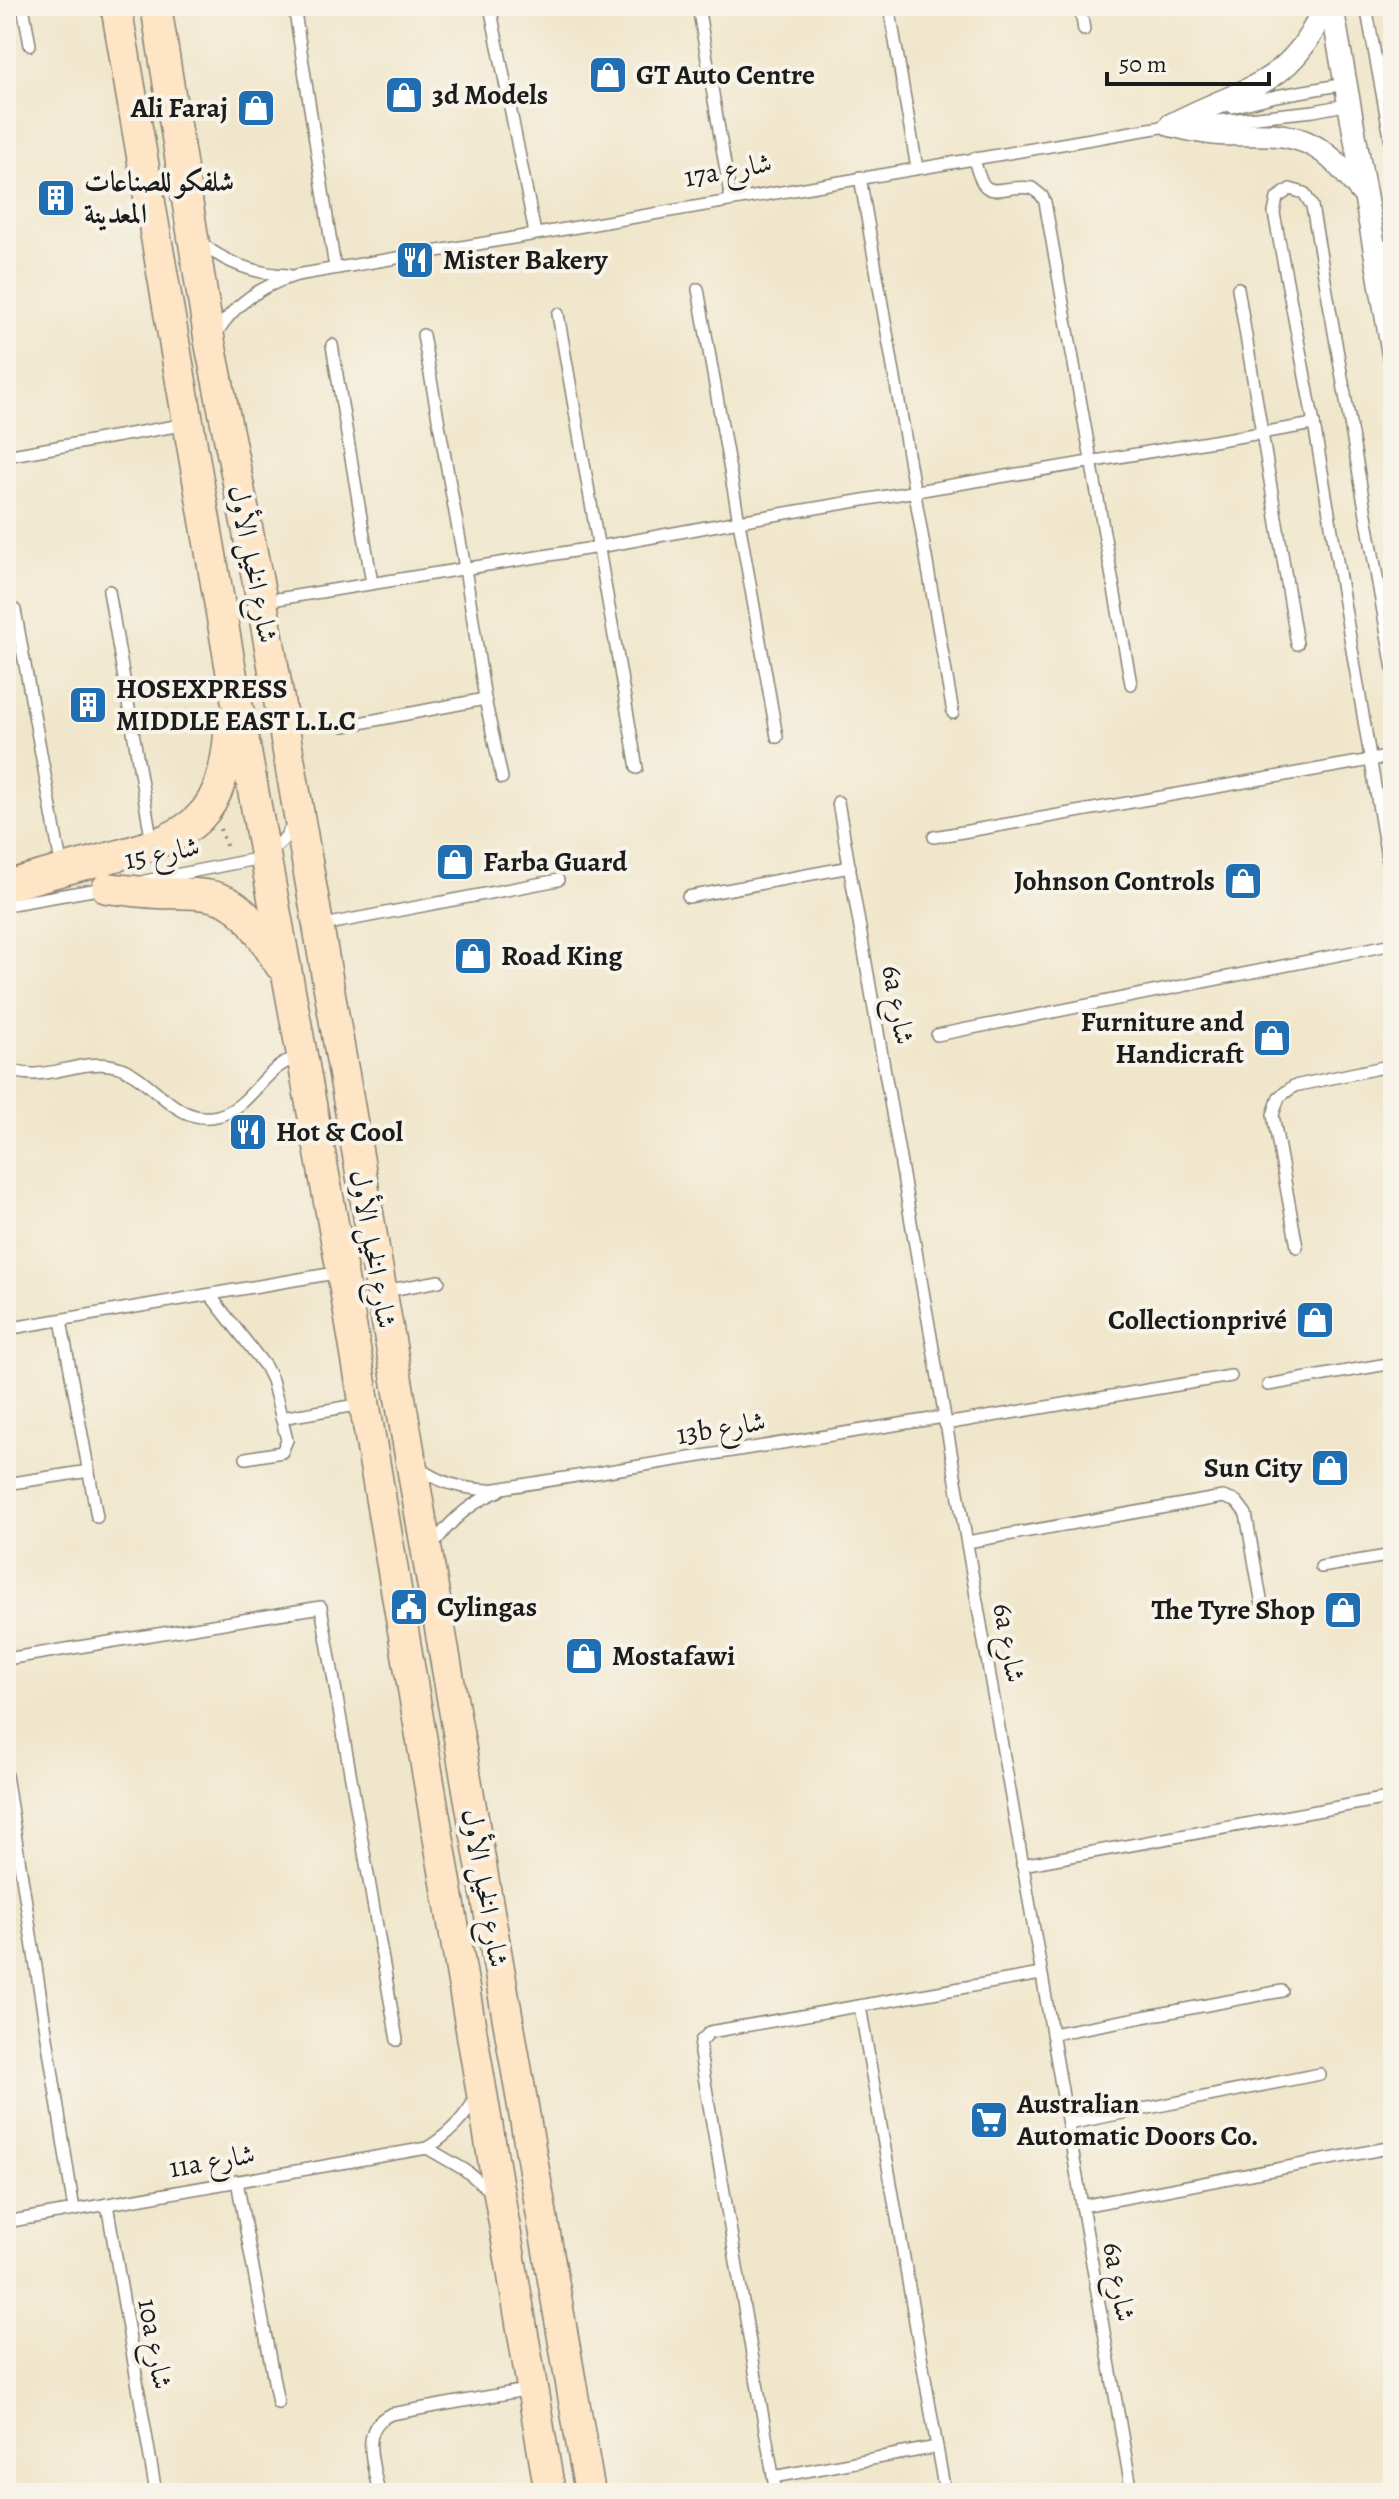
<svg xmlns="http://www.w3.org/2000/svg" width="1399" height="2499" font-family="Alegreya,Amiri,serif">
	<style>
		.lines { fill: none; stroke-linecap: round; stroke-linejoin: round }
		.service-casing { stroke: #868174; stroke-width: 14 }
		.minor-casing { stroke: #868174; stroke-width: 25 }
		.secondary-casing { stroke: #868174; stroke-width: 33 }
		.path { stroke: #868174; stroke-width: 4; stroke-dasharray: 2 6; stroke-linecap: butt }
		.service { stroke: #fff; stroke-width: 11 }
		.minor { stroke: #fff; stroke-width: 22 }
		.secondary { stroke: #fde5c5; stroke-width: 30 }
		.labels { text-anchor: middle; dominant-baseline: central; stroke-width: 8; stroke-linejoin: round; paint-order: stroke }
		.poi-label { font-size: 28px; font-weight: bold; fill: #1c1c1c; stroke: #f7f3e8; text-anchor: start }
		.street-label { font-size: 28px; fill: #1c1c1c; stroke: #f7f3e8 }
	</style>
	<rect width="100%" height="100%" fill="#f7f3e8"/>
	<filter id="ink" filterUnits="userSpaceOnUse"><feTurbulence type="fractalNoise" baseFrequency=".0125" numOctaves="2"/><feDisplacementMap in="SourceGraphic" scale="16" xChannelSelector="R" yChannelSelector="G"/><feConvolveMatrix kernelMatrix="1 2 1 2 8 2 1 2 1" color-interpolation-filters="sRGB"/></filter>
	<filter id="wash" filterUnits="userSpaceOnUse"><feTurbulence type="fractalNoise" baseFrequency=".006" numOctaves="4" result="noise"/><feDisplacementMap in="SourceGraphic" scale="32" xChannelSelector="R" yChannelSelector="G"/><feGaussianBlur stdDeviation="1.8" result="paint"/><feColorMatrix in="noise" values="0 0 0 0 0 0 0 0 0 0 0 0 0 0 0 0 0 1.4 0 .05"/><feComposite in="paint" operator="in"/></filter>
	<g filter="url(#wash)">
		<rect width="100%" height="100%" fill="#f0e6cb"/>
	</g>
	<g filter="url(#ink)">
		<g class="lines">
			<g class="service-casing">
				<g id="service">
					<polyline points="23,6 30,45"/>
					<polyline points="294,6 335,268"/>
					<polyline points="490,6 535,233"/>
					<polyline points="698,6 731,200"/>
					<polyline points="889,6 917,168"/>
					<polyline points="1080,6 1084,30"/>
					<polyline points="1244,6 1259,12 1271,6"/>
					<polyline points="1366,6 1393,153"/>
					<polyline points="1232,107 1276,96 1345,84"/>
					<polyline points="1198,123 1314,111 1350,104"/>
					<path d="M 974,158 C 985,207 995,184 1032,188 L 1042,196 L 1045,202 L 1131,684"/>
					<polyline points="860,177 953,713"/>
					<polyline points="1375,242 1393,252"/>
					<path d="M 201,243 C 226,263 255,274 288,275"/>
					<polyline points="1238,288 1297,644"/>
					<polyline points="698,289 777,737"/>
					<polyline points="558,314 637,768"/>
					<polyline points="423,335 465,568 485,699 502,778"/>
					<path d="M 215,336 C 233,304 262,285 297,275 L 1173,125"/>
					<polyline points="332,345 372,583"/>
					<polyline points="6,456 187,424"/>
					<polyline points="109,591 152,843"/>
					<polyline points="265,601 599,547 739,521 1314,424"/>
					<polyline points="15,610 62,869"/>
					<polyline points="1393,669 1312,206 1304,193 1290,189 1277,198 1274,213 1314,424 1393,893"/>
					<polyline points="344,726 485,699"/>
					<polyline points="838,802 1132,2493"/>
					<polyline points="934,837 1393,756"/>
					<path d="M 145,881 L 251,860 C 271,853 285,843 293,823"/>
					<polyline points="688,897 850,867"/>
					<polyline points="6,905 104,888"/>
					<polyline points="318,926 558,880"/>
					<polyline points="937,1035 1393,944"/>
					<path d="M 6,1067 C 39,1087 78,1057 115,1066 C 152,1075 174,1126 217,1116 C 253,1108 264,1063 301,1057"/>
					<polyline points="1297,1247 1273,1115 1279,1097 1294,1086 1393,1065"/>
					<polyline points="385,1291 439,1281"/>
					<polyline points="210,1295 265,1366 272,1380 287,1440 282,1452 246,1458"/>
					<polyline points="61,1320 97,1517"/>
					<polyline points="6,1329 341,1272"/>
					<polyline points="1268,1385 1393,1363"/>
					<polyline points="281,1418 363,1404"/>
					<polyline points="945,1424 1231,1376"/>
					<path d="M 419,1468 C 440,1484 464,1489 490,1490 L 944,1417"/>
					<polyline points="6,1484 89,1471"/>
					<polyline points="967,1542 1223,1497 1237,1502 1246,1514 1262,1605"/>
					<path d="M 431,1549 C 447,1523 470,1503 499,1491"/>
					<polyline points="1321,1567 1393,1555"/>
					<polyline points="6,1659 321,1607 397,2040"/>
					<polyline points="6,1775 74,2210"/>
					<polyline points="1022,1865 1382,1799 1393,1799"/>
					<polyline points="860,2006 945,2493"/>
					<polyline points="1052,2034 1282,1991"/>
					<polyline points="1068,2124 1320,2074"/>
					<polyline points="427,2148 465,2170 492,2192"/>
					<polyline points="237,2181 278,2403"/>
					<polyline points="107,2204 156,2493"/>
					<polyline points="1082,2206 1393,2147"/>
					<path d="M 6,2222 L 427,2148 C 448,2135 464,2120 476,2097"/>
					<polyline points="773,2477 937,2447"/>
					<path d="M 379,2493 C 374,2466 358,2428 391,2414 L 531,2389"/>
					<polyline points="776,2493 700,2053 701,2041 710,2032 1041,1974"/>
				</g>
			</g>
			<g class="minor-casing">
				<g id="minor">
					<polyline points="1332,6 1393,354"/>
					<path d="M 1171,125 C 1187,129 1203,133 1220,134 C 1257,136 1289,128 1322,151 C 1339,163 1351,180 1365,196"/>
					<path d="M 1171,125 C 1240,88 1293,88 1324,6"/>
				</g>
			</g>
			<g class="secondary-casing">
				<g id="secondary">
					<polyline points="116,6 232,676 342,1272 550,2493"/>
					<polyline points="156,6 210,343 262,602 590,2493"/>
					<path d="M 6,886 C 40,876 74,867 108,858 C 196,835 224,818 230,722"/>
					<path d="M 107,888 C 124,890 140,892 157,893 C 188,894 220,889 244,914 C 258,928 269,948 280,965"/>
				</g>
			</g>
			<polyline class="path" points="220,829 228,851"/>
			<use href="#service" class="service"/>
			<use href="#minor" class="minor"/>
			<use href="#secondary" class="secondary"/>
		</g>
	</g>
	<defs>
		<g id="shop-square" transform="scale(2)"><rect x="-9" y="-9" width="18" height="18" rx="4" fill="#1f6fb2" stroke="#f7f3e8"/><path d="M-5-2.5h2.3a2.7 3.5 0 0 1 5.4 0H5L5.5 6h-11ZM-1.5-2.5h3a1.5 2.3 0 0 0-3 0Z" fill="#fff"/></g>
		<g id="building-square" transform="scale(2)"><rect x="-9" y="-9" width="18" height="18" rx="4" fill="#1f6fb2" stroke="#f7f3e8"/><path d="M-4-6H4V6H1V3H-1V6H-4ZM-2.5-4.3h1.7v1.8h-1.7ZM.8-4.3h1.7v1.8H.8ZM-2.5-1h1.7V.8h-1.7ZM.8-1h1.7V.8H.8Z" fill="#fff"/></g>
		<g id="restaurant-square" transform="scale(2)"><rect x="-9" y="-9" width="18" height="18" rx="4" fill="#1f6fb2" stroke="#f7f3e8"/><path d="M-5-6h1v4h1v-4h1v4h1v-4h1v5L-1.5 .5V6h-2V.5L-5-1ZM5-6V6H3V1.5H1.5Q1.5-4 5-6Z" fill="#fff"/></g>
		<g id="civic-square" transform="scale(2)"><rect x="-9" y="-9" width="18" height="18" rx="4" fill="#1f6fb2" stroke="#f7f3e8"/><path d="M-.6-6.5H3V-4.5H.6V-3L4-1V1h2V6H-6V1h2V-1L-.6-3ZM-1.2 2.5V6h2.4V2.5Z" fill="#fff"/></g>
		<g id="supermarket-square" transform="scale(2)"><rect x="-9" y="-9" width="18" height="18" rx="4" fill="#1f6fb2" stroke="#f7f3e8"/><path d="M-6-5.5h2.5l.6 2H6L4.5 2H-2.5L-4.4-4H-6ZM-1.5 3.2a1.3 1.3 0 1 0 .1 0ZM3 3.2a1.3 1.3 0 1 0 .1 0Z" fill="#fff"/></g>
	</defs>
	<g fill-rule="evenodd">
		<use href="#shop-square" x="608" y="75"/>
		<use href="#shop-square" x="404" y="95"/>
		<use href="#shop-square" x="256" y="108"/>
		<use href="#building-square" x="56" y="198"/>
		<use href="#restaurant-square" x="415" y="260"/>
		<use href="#building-square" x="88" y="705"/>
		<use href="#shop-square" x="455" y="862"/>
		<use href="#shop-square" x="1243" y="881"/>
		<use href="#shop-square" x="473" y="956"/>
		<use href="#shop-square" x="1272" y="1038"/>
		<use href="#restaurant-square" x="248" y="1132"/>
		<use href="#shop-square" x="1315" y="1320"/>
		<use href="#shop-square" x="1330" y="1468"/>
		<use href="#civic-square" x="409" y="1607"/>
		<use href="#shop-square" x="1343" y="1610"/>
		<use href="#shop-square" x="584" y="1656"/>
		<use href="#supermarket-square" x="989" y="2120"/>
	</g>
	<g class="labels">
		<g class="poi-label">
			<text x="636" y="75">GT Auto Centre</text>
			<text x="432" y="95">3d Models</text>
			<text x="228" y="108" text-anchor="end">Ali Faraj</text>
			<text x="84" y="182">شلفكو للصناعات<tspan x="84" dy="32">المعدينة</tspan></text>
			<text x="443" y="260">Mister Bakery</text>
			<text x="116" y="689">HOSEXPRESS<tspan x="116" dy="32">MIDDLE EAST L.L.C</tspan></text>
			<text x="483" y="862">Farba Guard</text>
			<text x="1215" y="881" text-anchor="end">Johnson Controls</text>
			<text x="501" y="956">Road King</text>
			<text x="1244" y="1022" text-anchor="end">Furniture and<tspan x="1244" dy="32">Handicraft</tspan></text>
			<text x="276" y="1132">Hot &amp; Cool</text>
			<text x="1287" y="1320" text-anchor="end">Collectionprivé</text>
			<text x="1302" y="1468" text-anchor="end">Sun City</text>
			<text x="437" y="1607">Cylingas</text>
			<text x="1315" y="1610" text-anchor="end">The Tyre Shop</text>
			<text x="612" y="1656">Mostafawi</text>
			<text x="1017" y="2104">Australian<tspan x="1017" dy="32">Automatic Doors Co.</tspan></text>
		</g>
		<g class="street-label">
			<text transform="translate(728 170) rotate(-10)">17a شارع</text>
			<text transform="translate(253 564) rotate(79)">شارع الخيل الأول</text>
			<text transform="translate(162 853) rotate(-11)">شارع 15</text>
			<text transform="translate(898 1005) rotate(80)">6a شارع</text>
			<text transform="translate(373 1249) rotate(80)">شارع الخيل الأول</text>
			<text transform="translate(721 1428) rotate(-9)">13b شارع</text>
			<text transform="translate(1009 1643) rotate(80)">6a شارع</text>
			<text transform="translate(485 1888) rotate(80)">شارع الخيل الأول</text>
			<text transform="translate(212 2161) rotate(-10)">11a شارع</text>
			<text transform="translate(1119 2282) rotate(80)">6a شارع</text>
			<text transform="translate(155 2344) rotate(80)">10a شارع</text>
		</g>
	</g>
	<rect width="1399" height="2499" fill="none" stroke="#f7f3e8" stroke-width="32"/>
	<path d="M1107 72v12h162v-12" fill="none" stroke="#1c1c1c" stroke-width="4"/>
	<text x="1119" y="72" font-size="24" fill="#1c1c1c" stroke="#f7f3e8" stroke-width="6" paint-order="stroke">50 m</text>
</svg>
